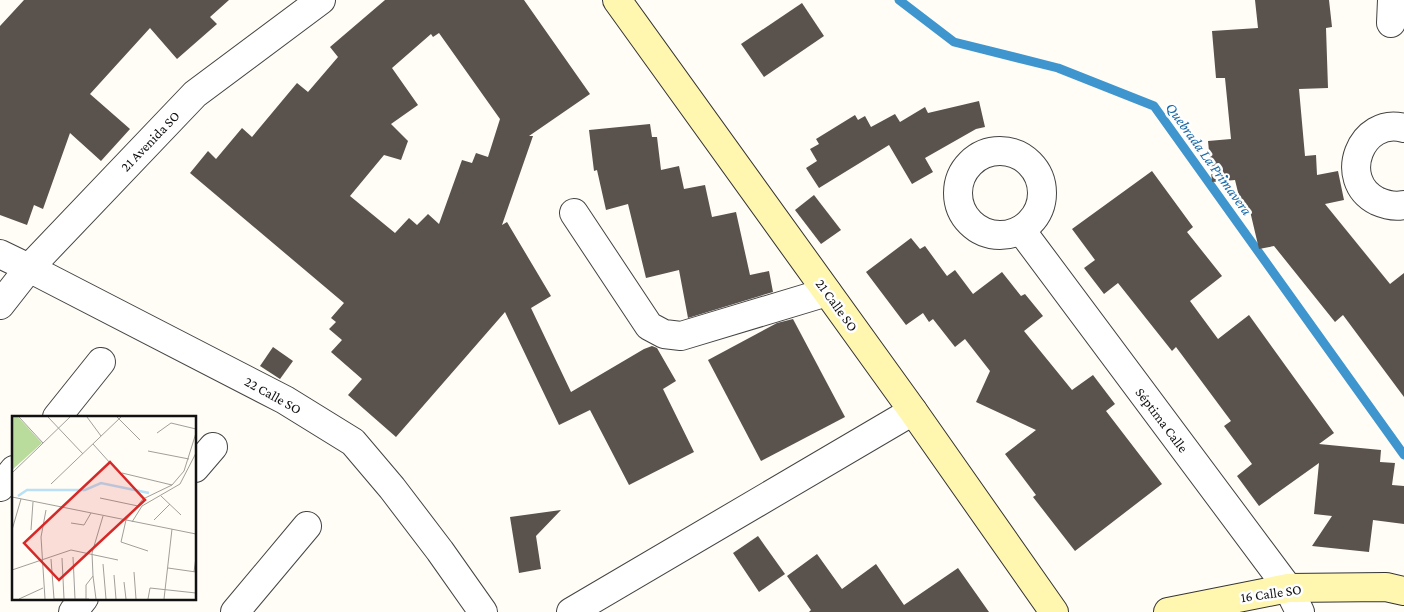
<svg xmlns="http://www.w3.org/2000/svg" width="1404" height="612" font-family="'Crimson Pro',serif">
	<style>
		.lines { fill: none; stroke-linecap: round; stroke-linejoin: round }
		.stream { stroke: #3f96cf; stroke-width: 9 }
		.building { fill: #5a524d; fill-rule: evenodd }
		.street-casing { stroke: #444; stroke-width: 30 }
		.secondary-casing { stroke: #333; stroke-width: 30 }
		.street { stroke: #fff; stroke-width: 28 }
		.secondary { stroke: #fff6b0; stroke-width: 28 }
		.labels { text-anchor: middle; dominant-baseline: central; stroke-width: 5; stroke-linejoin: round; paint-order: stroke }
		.street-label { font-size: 14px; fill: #111; stroke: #fff }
		.water-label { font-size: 15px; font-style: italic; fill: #1768a6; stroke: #fff }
		.inset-river { fill: none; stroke: #b9e0f7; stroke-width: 2.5 }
		.inset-road { fill: none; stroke: #a09f9a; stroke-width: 1 }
		.view { fill: #d62828; fill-opacity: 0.15; stroke: #d62828; stroke-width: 2.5 }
		.inset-edge { fill: none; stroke: #111; stroke-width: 2.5 }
	</style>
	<rect width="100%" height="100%" fill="#fffdf5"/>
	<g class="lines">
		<polyline class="stream" points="899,0 954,42 1058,68 1154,106 1404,455"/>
	</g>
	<g class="building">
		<polygon points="24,0 229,0 210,17 217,24 177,59 150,28 90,94 130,129 101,161 70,133 43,209 34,205 27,225 0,215 0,26"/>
		<path d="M 385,0 L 524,0 L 590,94 L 529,136 L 533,136 L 502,225 L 507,222 L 551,296 L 531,308 L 571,392 L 644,349 L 652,346 L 657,348 L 676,381 L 663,389 L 694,452 L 629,485 L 590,410 L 559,425 L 505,312 L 396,437 L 348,395 L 362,379 L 331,352 L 342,340 L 329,329 L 336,322 L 331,318 L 344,303 L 190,173 L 208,151 L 216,159 L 242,128 L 252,137 L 297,83 L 308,92 L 338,57 L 330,47 ZM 439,33 L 500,119 L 488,157 L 476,153 L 472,163 L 462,160 L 439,224 L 428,214 L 417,225 L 409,218 L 395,233 L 350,196 L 384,155 L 401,160 L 408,141 L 391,124 L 418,105 L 392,68 L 431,34 L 433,37 Z"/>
		<polygon points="1255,0 1329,0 1332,27 1326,28 1328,88 1299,89 1305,156 1316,155 1317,175 1338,171 1344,200 1325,204 1390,284 1404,273 1404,397 1343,315 1335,322 1274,246 1259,249 1250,211 1243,213 1235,180 1212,182 1208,141 1231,139 1225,78 1216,78 1212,31 1258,28"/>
		<polygon points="802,3 824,36 764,77 741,44"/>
		<polygon points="979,101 985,127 976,129 925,158 933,172 912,184 889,145 819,188 806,168 817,161 810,149 819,144 816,139 855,115 858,120 865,116 871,127 895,114 900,122 925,107 928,113"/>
		<polygon points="650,124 652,137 657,137 661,170 679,166 684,189 705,185 712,217 736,212 750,275 769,271 773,292 688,318 679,270 646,278 628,204 606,210 597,170 594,171 589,130"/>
		<polygon points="1152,171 1193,227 1187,232 1222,276 1190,301 1218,339 1249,315 1334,433 1319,444 1381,450 1380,462 1395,463 1392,485 1404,486 1404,524 1373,520 1369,552 1312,546 1332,516 1314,514 1319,463 1259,506 1237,476 1252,464 1224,426 1231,421 1176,347 1172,351 1118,283 1104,294 1084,268 1095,260 1072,229"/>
		<polygon points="814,195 841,230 821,244 795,210"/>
		<polygon points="911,238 920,249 925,246 947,276 955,270 973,294 1002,272 1021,296 1025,294 1043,316 1024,331 1072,390 1093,375 1115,404 1106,411 1162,484 1075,551 1033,497 1036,495 1005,454 1036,430 976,402 990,371 965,339 955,347 933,319 929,322 923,313 906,325 866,272"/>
		<polygon points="793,319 845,417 761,461 708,360 777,323"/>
		<polygon points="273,347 293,361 280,379 260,366"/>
		<polygon points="561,510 536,536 541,569 519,573 510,517"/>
		<polygon points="758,536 785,574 759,592 733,553"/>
		<polygon points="817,554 842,589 876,564 904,605 958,568 989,612 809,612 811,610 787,576"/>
	</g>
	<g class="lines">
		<g class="street-casing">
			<g id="street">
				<polyline points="1391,23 1392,0"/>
				<path d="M 1404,128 C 1361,116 1336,180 1377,201 C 1386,205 1395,207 1404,205"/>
				<circle cx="1000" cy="193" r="42"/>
				<polyline points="574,213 649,326 664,334 681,336 827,292"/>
				<polyline points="1021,230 1288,588 1300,612"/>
				<polyline points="0,254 29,268 285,400 353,442 392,488 440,551 483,612"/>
				<polyline points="0,305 29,268 195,94 321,0"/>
				<polyline points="57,417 101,362"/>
				<polyline points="195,468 213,447"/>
				<polyline points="0,487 14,470"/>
				<polyline points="73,612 84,598"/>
				<polyline points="235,612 307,526"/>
				<polyline points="571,612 913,411"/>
			</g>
		</g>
		<g class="secondary-casing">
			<g id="secondary">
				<polyline points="617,0 913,411 1054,612"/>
				<polyline points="1168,612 1288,588 1386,587 1404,591"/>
			</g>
		</g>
		<use href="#street" class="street"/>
		<use href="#secondary" class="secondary"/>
	</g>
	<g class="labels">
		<g class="street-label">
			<text transform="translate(150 141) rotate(-46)">21 Avenida SO</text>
			<text transform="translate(837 305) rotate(54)">21 Calle SO</text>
			<text transform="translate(273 395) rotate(29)">22 Calle SO</text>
			<text transform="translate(1162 420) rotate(53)">Séptima Calle</text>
			<text transform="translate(1271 593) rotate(-8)">16 Calle SO</text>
		</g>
		<g class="water-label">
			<text transform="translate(1209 159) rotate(54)">Quebrada La Primavera</text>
		</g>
	</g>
	<g transform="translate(12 416)">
		<rect width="184" height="184" fill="#fffdf5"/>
		<path d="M 0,1 L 6,1 L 30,27 L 0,54 Z" fill="#b9dc9c"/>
		<path class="inset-river" d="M 6,80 L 15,74 L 73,74 L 89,67 L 137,77"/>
		<path class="inset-road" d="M 7,1 L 31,27M 36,1 L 71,38M 75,1 L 89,20M 105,1 L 128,24M 145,17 L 159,7 L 184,13M 81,28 L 99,48M 136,35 L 177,43M 0,57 L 58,1M 110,57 L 160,69M 39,68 L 109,1M 149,80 L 169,99M 0,81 L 184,118M 88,82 L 126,90M 142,104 L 158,88M 120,106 L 130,90 L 168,68 L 184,37M 59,107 L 72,109 L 79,97M 0,114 L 9,83M 19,114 L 21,86M 136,135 L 109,126 L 114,104 L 131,83 L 160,69 L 172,55 L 184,17M 61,141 L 63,183M 50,142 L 52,183M 39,143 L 42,183M 91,148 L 94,183M 156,152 L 184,156M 0,154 L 59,134 L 106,144M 122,156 L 124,183M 182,156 L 184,141M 102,159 L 104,183M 81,160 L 84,183M 112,166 L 114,183M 7,183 L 31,172M 33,183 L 29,121 L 34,94M 42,183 L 77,183M 74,183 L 74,169 L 81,160 L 80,137 L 91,100M 136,183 L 138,172 L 184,177M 152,183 L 160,113"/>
		<path class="view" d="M 98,46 L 133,84 L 47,164 L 12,127 Z"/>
		<rect width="184" height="184" class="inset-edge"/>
	</g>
</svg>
